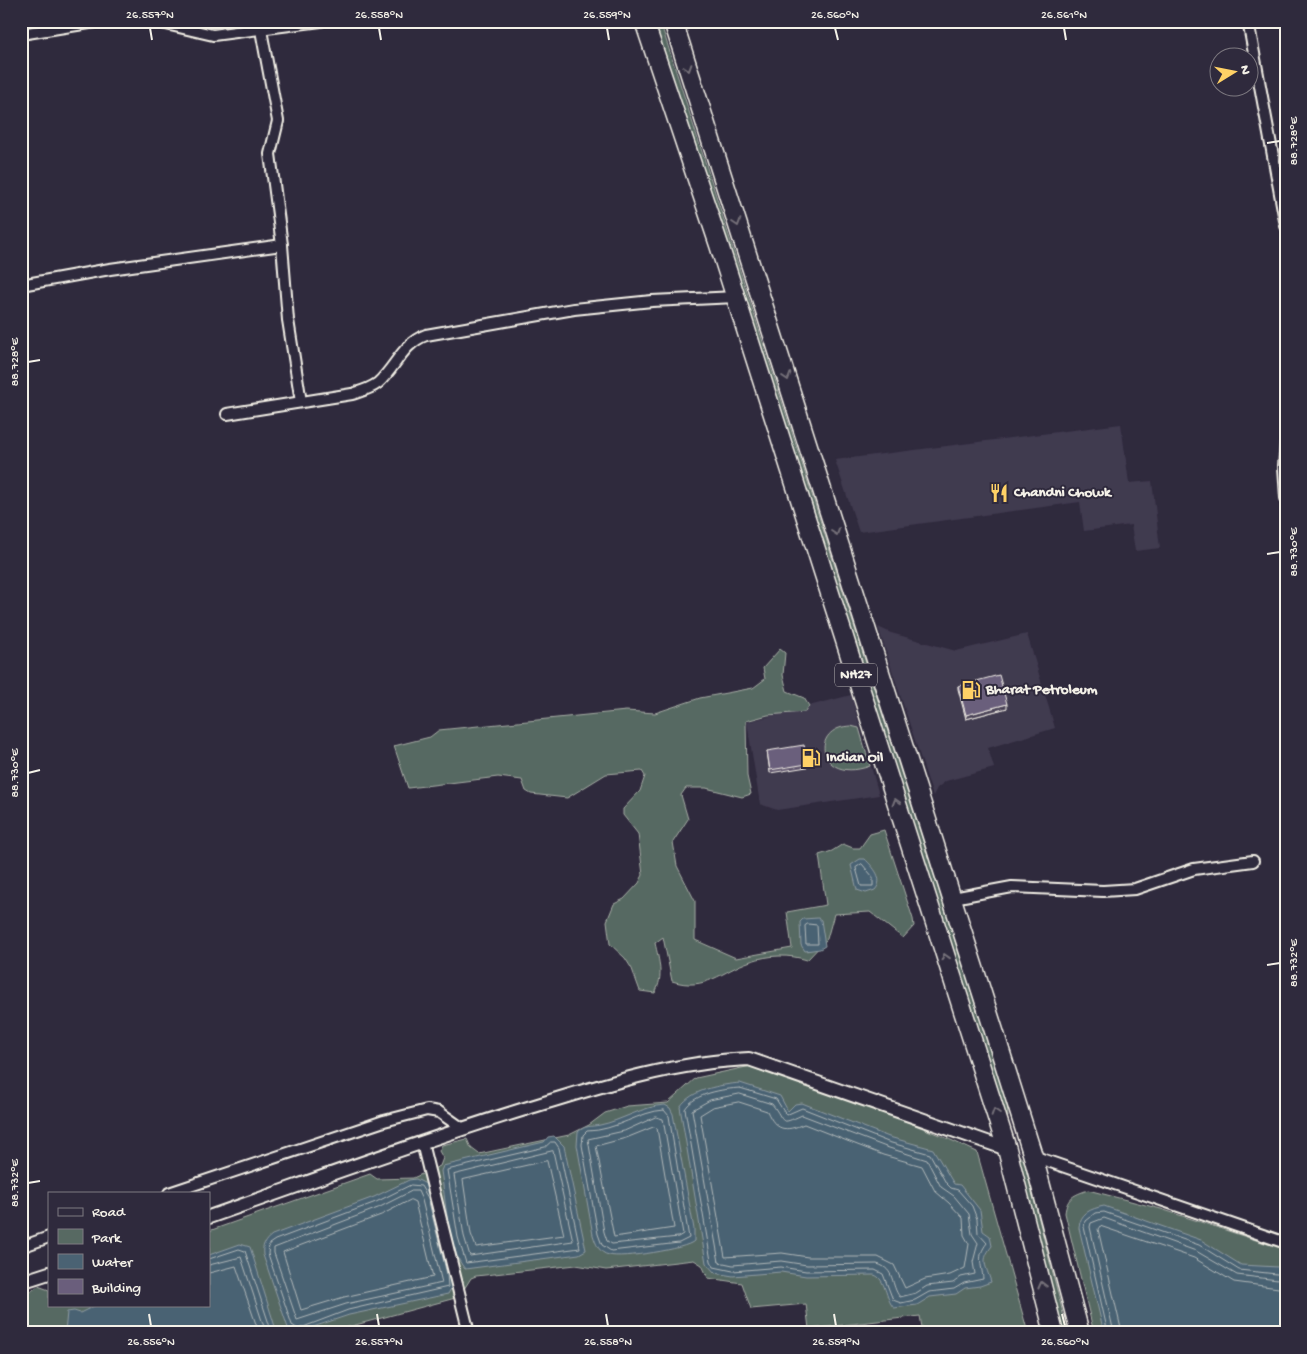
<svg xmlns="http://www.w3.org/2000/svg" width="1307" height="1354" font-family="'Gochi Hand',sans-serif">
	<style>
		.built { fill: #413a50 }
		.green { fill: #576962; stroke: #a6ada5 }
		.water { fill: #4a6273; stroke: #8e9ba2 }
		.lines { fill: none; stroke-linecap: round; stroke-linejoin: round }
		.shore { stroke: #b0b8b9; stroke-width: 1 }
		.minor-casing { stroke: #f4f1e8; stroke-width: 14 }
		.tertiary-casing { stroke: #f4f1e8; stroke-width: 16 }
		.trunk-casing { stroke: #f4f1e8; stroke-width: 21 }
		.minor { stroke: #2f2a3d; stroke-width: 10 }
		.tertiary { stroke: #2f2a3d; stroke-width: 12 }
		.trunk { stroke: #2f2a3d; stroke-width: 18 }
		.wall { fill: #5b516b; stroke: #f4f1e8 }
		.shaded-wall { fill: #4a4257; stroke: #f4f1e8 }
		.building { fill: #6a5e7c; stroke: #f4f1e8 }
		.oneway { stroke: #747079 }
		.ticks { fill: none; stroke: #f4f1e8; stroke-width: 2 }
		.labels { text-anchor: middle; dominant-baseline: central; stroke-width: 4; stroke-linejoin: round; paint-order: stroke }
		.shield { fill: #2f2a3d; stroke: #b9b5b5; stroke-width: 1 }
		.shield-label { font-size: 14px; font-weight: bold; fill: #f4f1e8 }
		.poi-label { font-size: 15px; font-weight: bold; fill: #f4f1e8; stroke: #2f2a3d; text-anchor: start }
		.neatline { fill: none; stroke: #f4f1e8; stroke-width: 2 }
		.ticks-label { font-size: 12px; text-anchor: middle; fill: #f4f1e8 }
	</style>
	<rect width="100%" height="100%" fill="#2f2a3d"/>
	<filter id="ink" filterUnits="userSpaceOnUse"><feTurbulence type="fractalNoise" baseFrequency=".02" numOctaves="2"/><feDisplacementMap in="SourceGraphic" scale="10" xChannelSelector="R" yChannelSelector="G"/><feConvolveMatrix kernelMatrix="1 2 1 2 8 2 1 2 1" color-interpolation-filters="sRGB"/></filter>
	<g filter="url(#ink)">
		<g class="built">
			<polygon points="1121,424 1129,483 1152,481 1160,548 1135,551 1131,525 1084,531 1080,502 859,532 835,460"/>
			<polygon points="878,627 891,633 956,651 1027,634 1055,728 988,748 994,768 946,781 937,788 933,796"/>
			<polygon points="851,695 879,795 777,810 760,804 747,722"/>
		</g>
		<g class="green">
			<polygon points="650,21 660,21 1007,1103 1008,1117 1006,1120"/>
			<path d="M 780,649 L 785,653 L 783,675 L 787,691 L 804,698 L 809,706 L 805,712 L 768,715 L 746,721 L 747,776 L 751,794 L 742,797 L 706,788 L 686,788 L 681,795 L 688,819 L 673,842 L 677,866 L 695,901 L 695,940 L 736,958 L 792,948 L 787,912 L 826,905 L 819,855 L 832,851 L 843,844 L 853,848 L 860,848 L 870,834 L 884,830 L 913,919 L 914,926 L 903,938 L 870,912 L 834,914 L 827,939 L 807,960 C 789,954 769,955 751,961 C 721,971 706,992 672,981 L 663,937 L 655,943 C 659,961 664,976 655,993 L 640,991 L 632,969 L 625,958 L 610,944 L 607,921 L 614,904 L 624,899 L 639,883 L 643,875 L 638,834 L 623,815 L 623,809 L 640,791 L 645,776 L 642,771 L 606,774 L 567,798 L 531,794 L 526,791 L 522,780 L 498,777 L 408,788 L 394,746 L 430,737 L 439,730 L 626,711 L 655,713 L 700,698 L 753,688 L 765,679 L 763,668 Z"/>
			<path d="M 851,726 L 859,728 L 870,766 C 818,785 808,727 851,726 Z"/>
			<path d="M 751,1066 C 827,1093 904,1117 977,1152 L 1028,1333 L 923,1333 L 920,1316 L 809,1329 L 806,1304 L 751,1309 L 742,1283 L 708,1278 L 702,1265 L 694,1260 L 606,1270 L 576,1265 L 476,1276 L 471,1278 L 459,1297 L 326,1333 L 21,1333 L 21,1306 L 27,1305 L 29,1293 L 38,1286 L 49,1290 L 49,1305 L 209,1305 L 209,1231 L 370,1174 L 377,1179 L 413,1178 L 440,1166 L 443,1158 L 439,1151 L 442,1145 L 467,1139 L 471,1148 L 479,1154 L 569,1135 L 589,1125 L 605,1113 L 627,1106 L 668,1103 L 696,1078 Z"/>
			<polygon points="1017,1153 1024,1161 1068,1333 1059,1333"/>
			<path d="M 1088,1190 L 1161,1209 L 1286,1250 L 1286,1333 L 1094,1333 L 1065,1213 C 1067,1197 1074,1195 1088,1190 Z"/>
		</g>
		<g class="water">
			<path d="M 860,859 L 865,859 C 873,867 885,879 875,890 L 866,893 L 857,890 L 851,865 Z"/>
			<polygon points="818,918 821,920 825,946 820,949 805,951 801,945 800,922 803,919"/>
			<path d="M 740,1083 L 780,1096 L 788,1111 L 795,1104 L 802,1103 L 889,1137 L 933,1149 L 954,1184 L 960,1185 L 980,1210 L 983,1231 L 990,1236 L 992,1246 C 980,1261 986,1265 991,1282 L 980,1286 L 965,1288 L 956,1294 L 930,1297 L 917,1305 L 894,1308 C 885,1299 886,1278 874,1275 L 806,1276 L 781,1272 L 733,1276 L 715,1273 L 706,1263 L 680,1107 C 692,1089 720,1085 740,1083 Z"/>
			<path d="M 665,1105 L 670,1108 L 673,1114 L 694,1229 L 694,1241 C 687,1249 621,1259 609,1255 C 599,1253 596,1244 593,1235 L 577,1145 L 578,1132 C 585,1125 591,1127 600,1125 C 621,1121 643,1106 665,1105 Z"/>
			<path d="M 554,1136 L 564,1146 L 586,1250 L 579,1254 L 465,1269 C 448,1250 445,1196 441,1171 L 443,1166 L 544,1142 L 548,1137 Z"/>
			<path d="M 416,1179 L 428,1185 L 454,1283 L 448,1294 L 349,1315 L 301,1331 L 288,1328 L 263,1255 C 262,1246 264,1241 272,1235 L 374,1197 L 409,1180 Z"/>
			<path d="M 1104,1206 L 1201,1240 L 1241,1265 L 1278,1267 L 1286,1270 L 1286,1333 L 1104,1333 L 1079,1228 C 1080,1213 1090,1209 1104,1206 Z"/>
			<polygon points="240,1244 250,1247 277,1333 65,1333 67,1312 74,1311 80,1313 96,1305 209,1305 209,1255"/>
		</g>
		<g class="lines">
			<g class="shore">
				<polygon points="862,864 873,877 873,886 861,886 856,868"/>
				<polygon points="808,924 817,925 818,944 806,944 805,926"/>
				<path d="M 740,1088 L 776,1099 L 786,1115 L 802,1108 L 888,1142 L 930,1154 L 946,1183 L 951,1188 L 958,1190 L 972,1206 L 977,1219 L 978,1233 L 987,1243 C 976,1257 982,1264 983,1279 L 964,1283 L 954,1289 L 929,1292 L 915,1300 L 901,1303 L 893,1300 L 883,1274 L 875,1270 L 806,1271 L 781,1267 L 733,1271 L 714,1267 L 711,1261 L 685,1109 C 695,1093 723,1089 740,1088 Z"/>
				<path d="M 740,1094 L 772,1104 C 786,1122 778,1126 802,1115 L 886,1147 L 927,1160 L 941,1187 L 954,1196 L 969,1214 L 972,1234 L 978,1243 L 973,1262 L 975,1274 L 961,1277 L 953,1283 L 927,1286 L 916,1293 L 900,1297 C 890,1285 896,1269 877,1264 L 807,1265 L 781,1261 L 733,1265 L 719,1262 L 692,1110 L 710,1100 Z"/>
				<path d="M 739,1102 L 767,1111 C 776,1131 785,1132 804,1124 L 883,1155 L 922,1166 L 935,1191 L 949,1203 L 963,1218 L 964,1235 L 969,1244 L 965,1268 L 950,1275 L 925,1279 L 905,1288 L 894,1265 L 878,1257 L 808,1257 L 782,1253 L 725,1257 L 700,1115 L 713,1107 Z"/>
				<path d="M 664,1110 L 669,1116 L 689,1238 L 679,1243 L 611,1251 L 602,1245 L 598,1234 L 582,1145 L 583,1135 L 587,1131 C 616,1131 640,1111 664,1110 Z"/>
				<polygon points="656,1117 663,1119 683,1234 678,1237 612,1244 607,1241 604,1232 588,1139 624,1131"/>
				<polygon points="654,1127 657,1128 674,1228 614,1237 596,1146 626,1138"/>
				<polygon points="551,1142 555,1142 559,1148 580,1248 466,1263 458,1237 447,1170 545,1147"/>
				<polygon points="553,1151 573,1241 470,1256 464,1236 454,1175"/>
				<polygon points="547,1161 564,1235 476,1247 471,1234 463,1180"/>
				<polygon points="411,1185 421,1186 428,1198 447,1274 448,1287 348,1310 298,1329 292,1325 268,1254 269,1244 275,1240 376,1202"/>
				<polygon points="412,1191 418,1191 422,1200 442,1283 346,1304 297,1320 274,1253 274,1248 378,1208"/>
				<polygon points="411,1200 415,1202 433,1277 344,1297 301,1310 283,1252 381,1215"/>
				<polyline points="209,1259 239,1249 245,1251 272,1333"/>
				<polyline points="209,1265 241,1257 266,1333"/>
				<polyline points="209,1273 236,1266 259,1333"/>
				<polyline points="1108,1333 1084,1227 1085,1221 1095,1213 1104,1212 1199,1245 1239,1270 1286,1275"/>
				<polyline points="1114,1333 1090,1227 1091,1223 1104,1218 1196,1251 1237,1275 1286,1281"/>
				<polyline points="1122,1333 1098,1229 1100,1226 1194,1258 1234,1282 1286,1289"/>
			</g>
			<g class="minor-casing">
				<g id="minor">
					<polyline points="153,21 213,35 321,21"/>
					<polyline points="1248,21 1286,226"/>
					<polyline points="261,30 278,121 270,154 282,245 288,320 301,402"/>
					<polyline points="21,34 102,21"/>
					<polyline points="21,285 110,269 282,245"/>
					<path d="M 227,414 L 352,394 C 362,391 370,389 378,383 C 396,367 402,344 426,335 L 574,309 L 652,301 L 736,297"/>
					<polyline points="1286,442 1284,466 1286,498"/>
					<polyline points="953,898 1012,887 1103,891 1135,889 1194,869 1253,861"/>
					<polyline points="422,1143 469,1333"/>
					<polyline points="1033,1156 1286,1243"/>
					<polyline points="169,1193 384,1121 427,1110 439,1112 463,1129"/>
					<polyline points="21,1247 49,1237"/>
				</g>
			</g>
			<g class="tertiary-casing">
				<g id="tertiary">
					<path d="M 209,1217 C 315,1180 420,1141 528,1108 C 599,1086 673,1062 749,1059 L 1007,1149"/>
					<polyline points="21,1282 49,1273"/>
				</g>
			</g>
			<g class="trunk-casing">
				<g id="trunk">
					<polyline points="644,21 719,245 1007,1149 1054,1333"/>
					<polyline points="673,21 994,1031 1033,1156 1080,1333"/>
				</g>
			</g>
			<use href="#minor" class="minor"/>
			<use href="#tertiary" class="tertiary"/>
			<use href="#trunk" class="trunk"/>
		</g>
		<g class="wall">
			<polygon points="958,686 1007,708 966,719 958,689"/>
			<polygon points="767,751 807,764 807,767 770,773"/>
		</g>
		<polygon class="shaded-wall" points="1007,704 1007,708 966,719 966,715"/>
		<g class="building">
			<polygon points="999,675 1007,704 966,715 958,686"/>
			<polygon points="804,745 807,764 770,770 767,751"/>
		</g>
		<defs><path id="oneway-chevron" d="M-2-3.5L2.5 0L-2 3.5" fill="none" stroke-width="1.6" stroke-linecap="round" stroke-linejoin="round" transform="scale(1.25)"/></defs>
		<g class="oneway">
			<use href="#oneway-chevron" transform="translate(688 68) rotate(72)"/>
			<use href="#oneway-chevron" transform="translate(737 223) rotate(72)"/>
			<use href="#oneway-chevron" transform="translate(787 377) rotate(72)"/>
			<use href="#oneway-chevron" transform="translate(836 532) rotate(72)"/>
			<use href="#oneway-chevron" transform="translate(896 802) rotate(-107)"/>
			<use href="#oneway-chevron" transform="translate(945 957) rotate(-107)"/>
			<use href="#oneway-chevron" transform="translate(995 1112) rotate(-108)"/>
			<use href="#oneway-chevron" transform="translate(1042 1285) rotate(-104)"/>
		</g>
	</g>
	<path class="ticks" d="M 150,28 L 152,40M 379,28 L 381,40M 607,28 L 609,40M 835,28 L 838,40M 1064,28 L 1066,40M 1267,143 L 1280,141M 28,362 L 40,360M 1267,554 L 1280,552M 28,773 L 40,770M 1267,965 L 1280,963M 28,1183 L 40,1181M 149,1314 L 151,1326M 377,1314 L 379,1326M 606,1314 L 608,1326M 834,1314 L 836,1326M 1062,1314 L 1065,1326"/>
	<defs>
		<g id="restaurant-bare" transform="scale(1.5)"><path d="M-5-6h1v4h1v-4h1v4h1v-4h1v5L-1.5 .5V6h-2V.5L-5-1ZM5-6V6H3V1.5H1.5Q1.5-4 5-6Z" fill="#ffd166" stroke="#2f2a3d" stroke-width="2.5" paint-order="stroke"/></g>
		<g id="fuel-bare" transform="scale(1.5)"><path d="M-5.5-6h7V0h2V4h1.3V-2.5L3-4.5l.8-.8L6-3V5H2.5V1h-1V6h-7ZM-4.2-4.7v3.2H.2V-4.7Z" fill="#ffd166" stroke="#2f2a3d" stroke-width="2.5" paint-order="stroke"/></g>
	</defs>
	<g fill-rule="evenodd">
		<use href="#restaurant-bare" x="999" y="493"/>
		<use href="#fuel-bare" x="971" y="690"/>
		<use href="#fuel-bare" x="811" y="758"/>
	</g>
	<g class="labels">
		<rect class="shield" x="835" y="663.5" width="42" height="23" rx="4"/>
		<g class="shield-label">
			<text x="856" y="675">NH27</text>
		</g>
		<g class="poi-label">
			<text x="1014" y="493">Chandni Chowk</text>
			<text x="986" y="690">Bharat Petroleum</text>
			<text x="826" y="758">Indian Oil</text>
		</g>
	</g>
	<rect width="1307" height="1354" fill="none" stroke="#2f2a3d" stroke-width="55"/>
	<rect x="48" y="1192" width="162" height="115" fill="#2f2a3d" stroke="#7e7a81"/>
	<rect x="58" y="1208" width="25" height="8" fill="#2f2a3d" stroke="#7e7a81"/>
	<text x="92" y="1216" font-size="15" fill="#f4f1e8">Road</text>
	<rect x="58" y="1229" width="25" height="15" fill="#576962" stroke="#7e7a81"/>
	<text x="92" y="1242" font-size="15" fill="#f4f1e8">Park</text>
	<rect x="58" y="1254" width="25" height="15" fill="#4a6273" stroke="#7e7a81"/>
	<text x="92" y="1266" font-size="15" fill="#f4f1e8">Water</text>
	<rect x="58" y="1279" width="25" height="15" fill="#6a5e7c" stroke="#7e7a81"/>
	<text x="92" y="1292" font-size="15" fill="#f4f1e8">Building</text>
	<g transform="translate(1234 72) rotate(80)"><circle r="24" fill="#2f2a3d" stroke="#7e7a81"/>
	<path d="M0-4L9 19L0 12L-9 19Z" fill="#ffd166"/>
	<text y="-8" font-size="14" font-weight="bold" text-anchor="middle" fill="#f4f1e8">N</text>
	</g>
	<rect x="28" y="28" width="1252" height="1298" class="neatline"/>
	<g class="ticks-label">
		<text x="150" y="18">26.557°N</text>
		<text x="379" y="18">26.558°N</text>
		<text x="607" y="18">26.559°N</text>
		<text x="835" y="18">26.560°N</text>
		<text x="1064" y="18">26.561°N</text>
		<text transform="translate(1293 141) rotate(-90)" y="4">88.728°E</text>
		<text transform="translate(14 362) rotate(-90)" y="4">88.728°E</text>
		<text transform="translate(1293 552) rotate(-90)" y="4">88.730°E</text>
		<text transform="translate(14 773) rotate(-90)" y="4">88.730°E</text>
		<text transform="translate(1293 963) rotate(-90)" y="4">88.732°E</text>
		<text transform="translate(14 1183) rotate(-90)" y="4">88.732°E</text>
		<text x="151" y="1345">26.556°N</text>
		<text x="379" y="1345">26.557°N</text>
		<text x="608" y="1345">26.558°N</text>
		<text x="836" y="1345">26.559°N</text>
		<text x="1065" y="1345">26.560°N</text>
	</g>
</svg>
